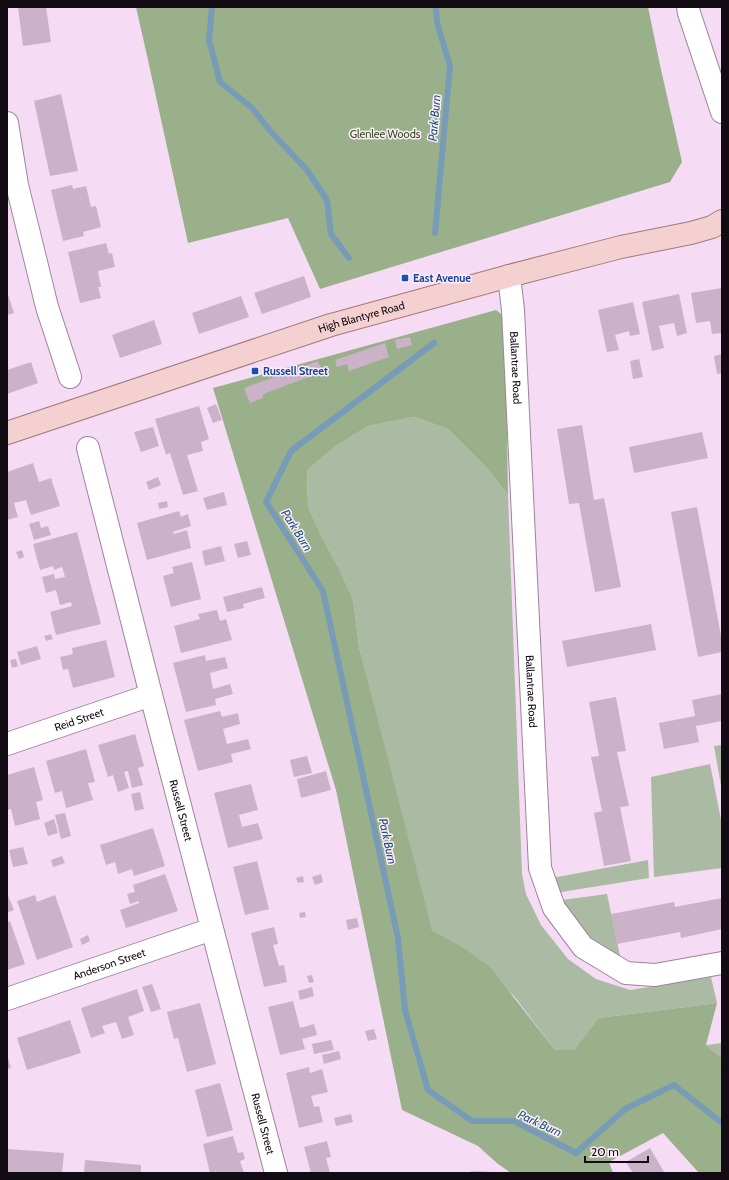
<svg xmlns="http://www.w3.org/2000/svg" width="729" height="1180" font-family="Cabin,sans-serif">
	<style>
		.green { fill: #abbaa3 }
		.forest { fill: #99b08b }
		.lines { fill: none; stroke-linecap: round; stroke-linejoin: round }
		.stream { stroke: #789bb8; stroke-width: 6 }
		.building { fill: #cbb2c9 }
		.minor-casing { stroke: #9c849a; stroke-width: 24 }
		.major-casing { stroke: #a1787a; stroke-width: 24 }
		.minor { stroke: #fff; stroke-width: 22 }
		.major { stroke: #f4d1d0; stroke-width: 22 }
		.transit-dot { fill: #1a4fb4; stroke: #fdedfb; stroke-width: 1.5 }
		.labels { text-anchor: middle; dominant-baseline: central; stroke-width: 3; stroke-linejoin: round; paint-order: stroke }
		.park-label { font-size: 11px; fill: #2d4b16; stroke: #fdedfb }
		.transit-label { font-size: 11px; font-weight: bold; fill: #164399; stroke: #fdedfb; text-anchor: start }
		.street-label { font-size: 11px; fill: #130b13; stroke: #fdedfb }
		.water-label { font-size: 12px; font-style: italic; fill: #19537a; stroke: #fdedfb }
	</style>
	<rect width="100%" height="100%" fill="#f6dbf4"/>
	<g class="green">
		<polygon points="414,417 448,429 486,467 508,495 522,874 526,894 541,925 568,959 596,979 630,990 711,977 717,1003 598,1018 574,1050 555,1050 514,996 461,946 432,930 410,856 359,647 353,599 339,569 321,535 308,507 307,470 336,446 368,426"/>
		<polygon points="722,745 722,791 714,746"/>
		<polygon points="710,764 722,825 722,868 654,877 651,777"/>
		<polygon points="648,860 649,878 555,893 552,878"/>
		<polygon points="607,894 621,961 586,944 555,901"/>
		<polygon points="722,1043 722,1058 706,1045"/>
	</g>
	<g class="forest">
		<polygon points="136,7 648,7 660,65 682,162 670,182 320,289 288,218 188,243 148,60"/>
		<polygon points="496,310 505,317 508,495 486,467 448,429 414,417 368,426 336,446 307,470 308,507 321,535 339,569 353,599 359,647 432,930 461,946 490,967 555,1050 574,1050 598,1018 717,1003 706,1045 722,1058 722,1173 699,1173 663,1133 609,1162 613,1173 511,1173 498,1164 478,1146 402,1110 336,790 213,388"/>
	</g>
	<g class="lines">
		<g class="stream">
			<polyline points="212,7 209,40 220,82 252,108 272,133 307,170 327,200 331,234 349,258"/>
			<polyline points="435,233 450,66 437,23 436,7"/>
			<polyline points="434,343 291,451 266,502 323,591 398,938 405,1010 428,1090 472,1121 514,1121 576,1153 625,1109 674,1085 722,1123"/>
		</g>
	</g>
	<g class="building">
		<polygon points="18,7 46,7 51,42 23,46"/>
		<polygon points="61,94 78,171 50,176 34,101"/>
		<polygon points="72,185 73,189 86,186 91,207 96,206 101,227 83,232 84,236 63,241 51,190"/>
		<polygon points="106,243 109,254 112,253 115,267 98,271 101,287 98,287 101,298 80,303 68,252"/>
		<polygon points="304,276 311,297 262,314 254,293"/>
		<polygon points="722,288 722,333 712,334 710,321 696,323 691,293"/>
		<polygon points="7,291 14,313 7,315"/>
		<polygon points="679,294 687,333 677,336 674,323 659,326 664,348 652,351 642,302"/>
		<polygon points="241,296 249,317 199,334 192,313"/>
		<polygon points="633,302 640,334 630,336 629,331 615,335 619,350 607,352 598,310"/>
		<polygon points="154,320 162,344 120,358 112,335"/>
		<polygon points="410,337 412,345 397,349 395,340"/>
		<polygon points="385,343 389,357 349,371 347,364 337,367 335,360"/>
		<polygon points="722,354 722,373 717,374 714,356"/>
		<polygon points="639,359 643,377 633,379 630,361"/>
		<polygon points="318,361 322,372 266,393 262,396 263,398 250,403 244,388"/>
		<polygon points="31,362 38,383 7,394 7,370"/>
		<polygon points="216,404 222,420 213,423 207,408"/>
		<polygon points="199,406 209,439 201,442 203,451 187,455 198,491 183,495 170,453 166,455 155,419"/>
		<polygon points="582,425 594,500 604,498 621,587 595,592 579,503 569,504 557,429"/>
		<polygon points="153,427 159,446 141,452 134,432"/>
		<polygon points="702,432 708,458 634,473 629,447"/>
		<polygon points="33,463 39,482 51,478 60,506 31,515 26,500 14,503 18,517 7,520 7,472"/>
		<polygon points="158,477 161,485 149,490 146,482"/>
		<polygon points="224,492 227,505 207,510 203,498"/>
		<polygon points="167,501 168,507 159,509 158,503"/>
		<polygon points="697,507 722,641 722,652 698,657 671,512"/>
		<polygon points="179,511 181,517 188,514 191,526 173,532 174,534 187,530 191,548 147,560 137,523"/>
		<polygon points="39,521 41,528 48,526 51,535 34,540 29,524"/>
		<polygon points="77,532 101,624 56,635 50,612 72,606 71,602 60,605 56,590 46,593 42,577 54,574 55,579 65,577 62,567 54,570 53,566 40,570 33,544"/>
		<polygon points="247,541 251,555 238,558 234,544"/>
		<polygon points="221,546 225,561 205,566 202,551"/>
		<polygon points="22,550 24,557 19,559 16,552"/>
		<polygon points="192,562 201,599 171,607 163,576 174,573 172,567"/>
		<polygon points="262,587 265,598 243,604 244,608 227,612 223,597"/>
		<polygon points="217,610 220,621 226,619 232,640 181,653 174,626 200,619 198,614"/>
		<polygon points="651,624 656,650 567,667 562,641"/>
		<polygon points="51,634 53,639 46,641 44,636"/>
		<polygon points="106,640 115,677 73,688 68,669 63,670 60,657 73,654 72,648"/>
		<polygon points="37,646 41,659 21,665 17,652"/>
		<polygon points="205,655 206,661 225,657 228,668 210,673 213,689 230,684 233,694 215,699 216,705 186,712 173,663"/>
		<polygon points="16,659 18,666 12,668 10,660"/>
		<polygon points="722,694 722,721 696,726 699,742 664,749 659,723 695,716 692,700"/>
		<polygon points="616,697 626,751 617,752 629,806 620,807 631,861 604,866 594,813 602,811 591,757 599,756 589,702"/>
		<polygon points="220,711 222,717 238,713 240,724 223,729 227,744 248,739 251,749 231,754 233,762 198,771 184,720"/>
		<polygon points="135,734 144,766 138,768 143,785 132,788 128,771 124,772 129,788 118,792 113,775 108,777 98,745"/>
		<polygon points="86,749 95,782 88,783 93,800 66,808 62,791 55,793 46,761"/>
		<polygon points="307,756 312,773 294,777 290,760"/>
		<polygon points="34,767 43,800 36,802 40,819 15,826 11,809 7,810 7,775"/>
		<polygon points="326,771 331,790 301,798 297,779"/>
		<polygon points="251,784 258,810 239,815 242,827 258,823 263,839 228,848 214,793"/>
		<polygon points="140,792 144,809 135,811 131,794"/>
		<polygon points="65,813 71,836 61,839 55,815"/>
		<polygon points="54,819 58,833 48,836 44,823"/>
		<polygon points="153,828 165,866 134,876 132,869 118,874 115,862 106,865 100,845"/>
		<polygon points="23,847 28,864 13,867 9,850"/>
		<polygon points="62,856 65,863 53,867 51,860"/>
		<polygon points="257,861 269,909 245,915 233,867"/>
		<polygon points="165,874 178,911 126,928 120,910 139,903 139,901 130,904 127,894 135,892 133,885"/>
		<polygon points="321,874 323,882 315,885 312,877"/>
		<polygon points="303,876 304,882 298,883 296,878"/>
		<polygon points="7,893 14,910 7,913"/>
		<polygon points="35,895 37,902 55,895 73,947 37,960 17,901"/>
		<polygon points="722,898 722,929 681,938 680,932 617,944 611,914 674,902 675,907"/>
		<polygon points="305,912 306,917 300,918 299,913"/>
		<polygon points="357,918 359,927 348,930 346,920"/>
		<polygon points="10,921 25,964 7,970 7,922"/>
		<polygon points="274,927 278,944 273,945 279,966 284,965 287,982 264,987 251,933"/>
		<polygon points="88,935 90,941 82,945 80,939"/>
		<polygon points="312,975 314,982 309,983 307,976"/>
		<polygon points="152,984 161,1009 151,1012 142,987"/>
		<polygon points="312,987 314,996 300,1000 298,991"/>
		<polygon points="137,989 144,1011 128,1017 134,1035 122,1039 116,1022 102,1026 105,1033 91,1038 81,1008"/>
		<polygon points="293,1001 300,1028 314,1024 317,1035 302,1039 305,1049 280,1055 268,1007"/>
		<polygon points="200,1003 216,1064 187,1072 178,1038 174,1039 167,1012"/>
		<polygon points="70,1020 81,1053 27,1070 17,1038"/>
		<polygon points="374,1029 377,1039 368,1041 365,1031"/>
		<polygon points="331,1040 334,1050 314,1054 312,1044"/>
		<polygon points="339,1051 341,1059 324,1064 322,1055"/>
		<polygon points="7,1055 11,1068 7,1069"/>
		<polygon points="309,1067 310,1073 322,1069 328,1092 311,1096 314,1107 319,1106 323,1122 299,1128 286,1073"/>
		<polygon points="220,1083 233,1130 207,1137 195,1090"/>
		<polygon points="351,1114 353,1122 336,1126 334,1118"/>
		<polygon points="233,1136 238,1153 243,1152 245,1159 240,1161 244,1173 216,1173 216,1171 210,1173 203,1144"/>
		<polygon points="327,1141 331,1157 326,1158 330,1173 311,1173 304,1147"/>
		<polygon points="650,1148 664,1172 633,1173 626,1162"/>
		<polygon points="8,1149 64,1153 62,1173 7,1173"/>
		<polygon points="85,1160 141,1165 141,1173 84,1173"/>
		<polygon points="471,1171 494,1172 494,1173 471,1173"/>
	</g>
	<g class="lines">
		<g class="minor-casing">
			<g id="minor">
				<polyline points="688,7 689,13 722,112"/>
				<polyline points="7,123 17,185 35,258 47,307 70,377"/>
				<path id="s1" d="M 509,276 L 513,310 L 540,868 L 554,908 L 583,947 L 626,973 L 655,975 L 722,963"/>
				<path id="s2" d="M 88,448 L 151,695 L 276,1173"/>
				<path id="s3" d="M 7,744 L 151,695"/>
				<path id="s4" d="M 7,999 L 212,929"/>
			</g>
		</g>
		<g class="major-casing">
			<g id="major">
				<path id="s5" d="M 7,433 L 331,325 L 509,276 L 621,247 L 691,233 L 712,227 L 722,221"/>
			</g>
		</g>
		<use href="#minor" class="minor"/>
		<use href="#major" class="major"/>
	</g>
	<g class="transit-dot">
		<rect x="401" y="274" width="8" height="8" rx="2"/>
		<rect x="251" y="367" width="8" height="8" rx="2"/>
	</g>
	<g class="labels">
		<g class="park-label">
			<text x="385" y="134">Glenlee Woods</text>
		</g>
		<g class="transit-label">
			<text x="413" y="278">East Avenue</text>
			<text x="263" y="371">Russell Street</text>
		</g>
		<g class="street-label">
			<text stroke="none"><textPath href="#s5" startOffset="373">High Blantyre Road</textPath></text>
			<text stroke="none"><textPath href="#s1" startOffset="92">Ballantrae Road</textPath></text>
			<text stroke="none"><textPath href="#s1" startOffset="416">Ballantrae Road</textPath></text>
			<text stroke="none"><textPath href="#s3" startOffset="76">Reid Street</textPath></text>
			<text stroke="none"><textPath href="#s2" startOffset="374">Russell Street</textPath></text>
			<text stroke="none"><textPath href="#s4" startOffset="108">Anderson Street</textPath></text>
			<text stroke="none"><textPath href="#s2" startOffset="698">Russell Street</textPath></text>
		</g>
		<g class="water-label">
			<text transform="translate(434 118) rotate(-85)">Park Burn</text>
			<text transform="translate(297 530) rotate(58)">Park Burn</text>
			<text transform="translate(388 841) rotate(78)">Park Burn</text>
			<text transform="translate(540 1123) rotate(25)">Park Burn</text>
		</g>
	</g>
	<rect width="729" height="1180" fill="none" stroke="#130b13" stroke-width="16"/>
	<path d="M585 1156v6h63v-6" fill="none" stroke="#130b13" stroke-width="2"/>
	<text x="591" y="1156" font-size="12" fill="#130b13" stroke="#fdedfb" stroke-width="3" paint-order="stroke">20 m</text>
</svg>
